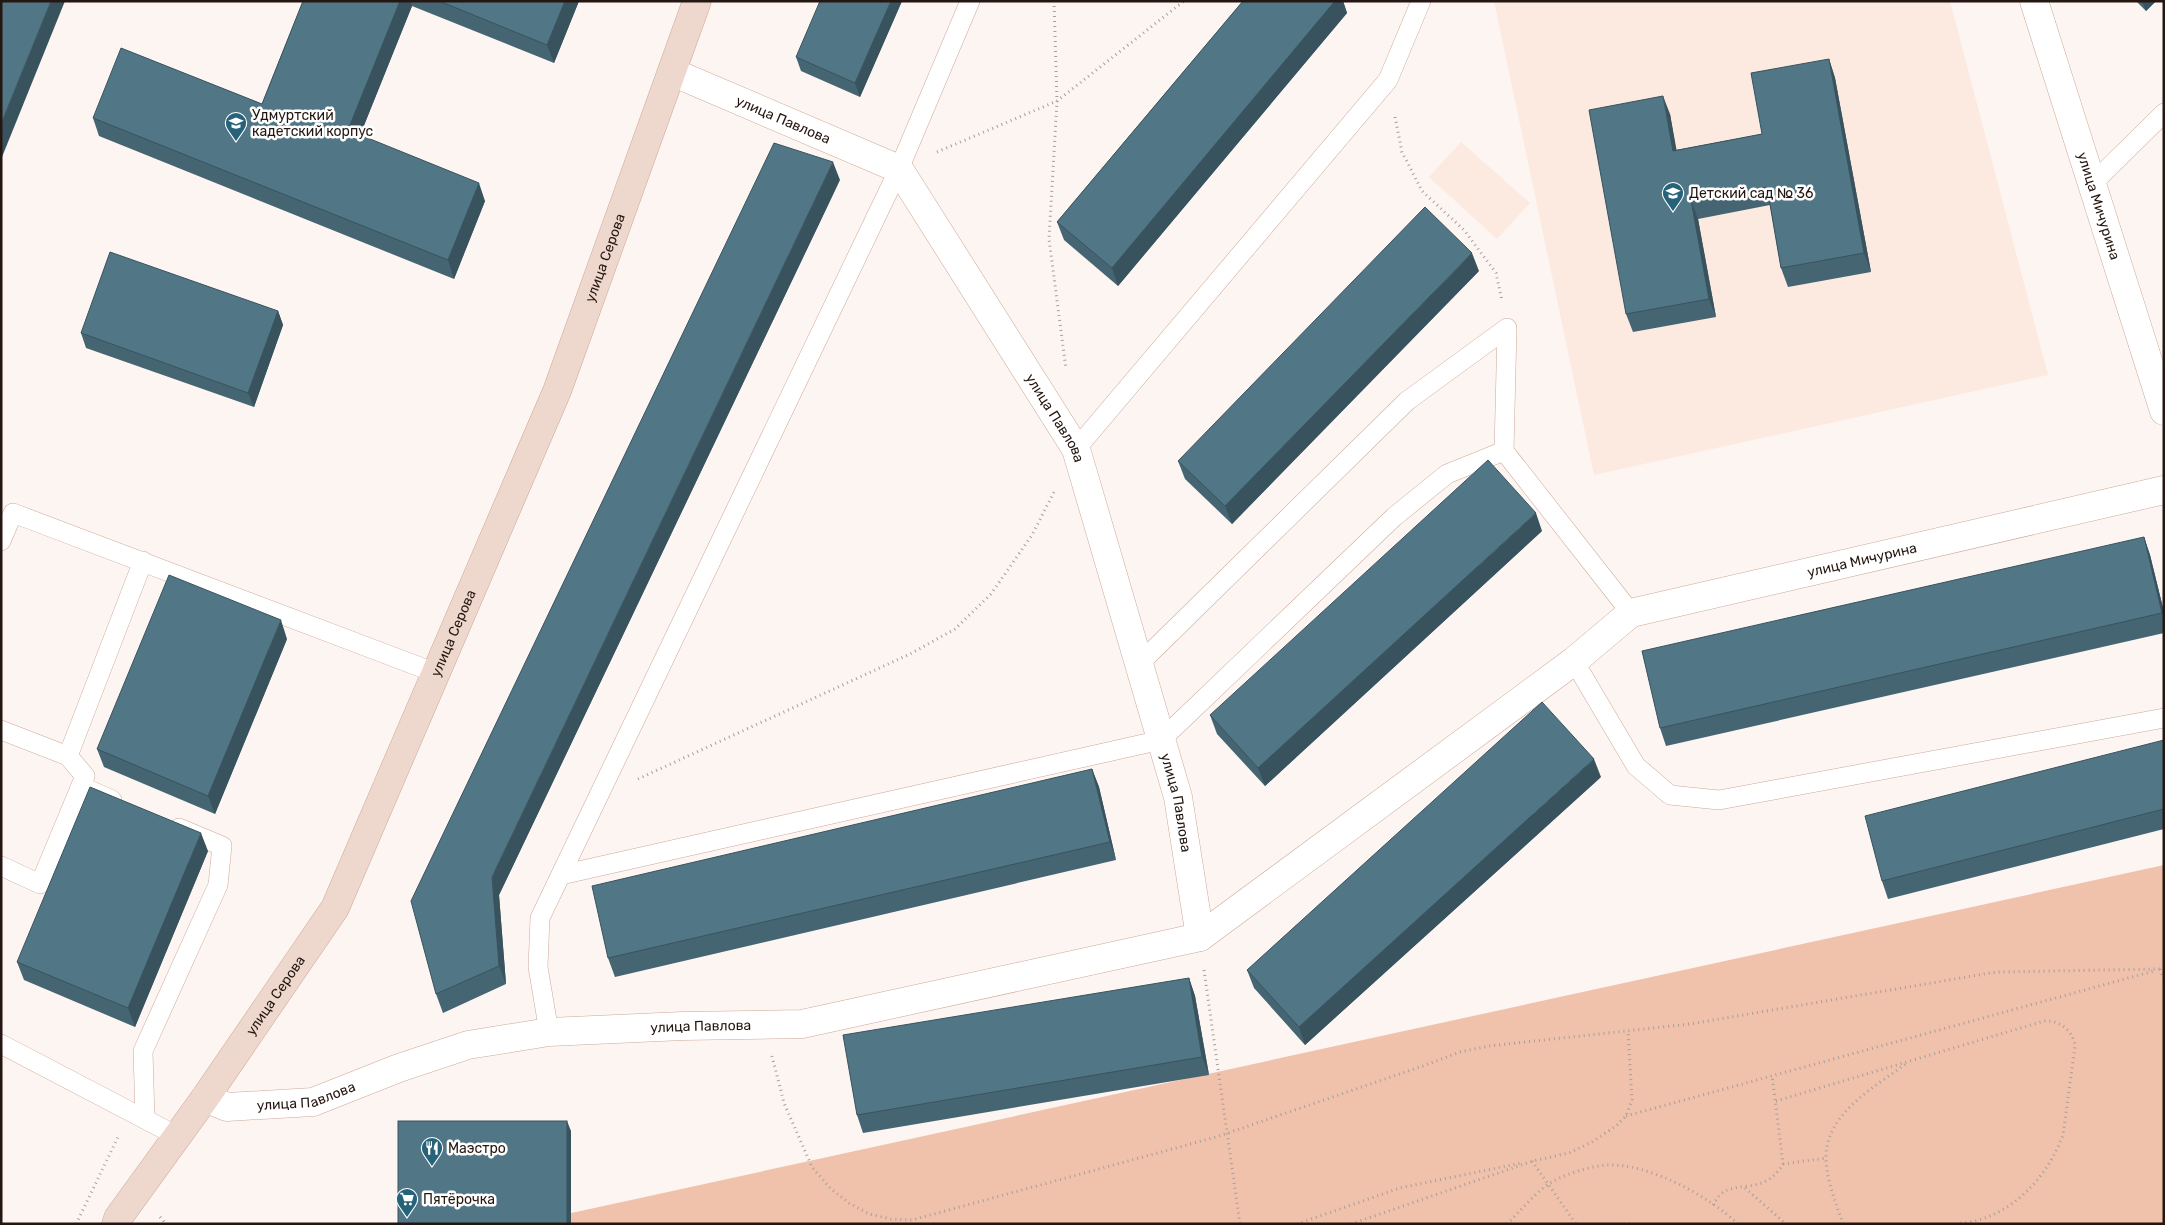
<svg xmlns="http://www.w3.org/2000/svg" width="2165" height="1225" font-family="Rubik,sans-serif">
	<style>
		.built { fill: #fce9e0 }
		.green { fill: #f0c2ac }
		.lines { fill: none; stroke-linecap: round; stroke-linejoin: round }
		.lane-casing { stroke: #cda998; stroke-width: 20 }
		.street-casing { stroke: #cda998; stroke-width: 29 }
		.secondary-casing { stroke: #cda998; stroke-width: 29 }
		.path { stroke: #a89e9a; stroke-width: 3; stroke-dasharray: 1 4; stroke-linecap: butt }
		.lane { stroke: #fff; stroke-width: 19 }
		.street { stroke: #fff; stroke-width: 28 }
		.secondary { stroke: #eed7cd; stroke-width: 28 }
		.wall { fill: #466573 }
		.shaded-wall { fill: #39535e }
		.building { fill: #517686; stroke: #39535e }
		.labels { text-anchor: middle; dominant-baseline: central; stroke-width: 5; stroke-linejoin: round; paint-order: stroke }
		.poi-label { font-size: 14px; fill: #241711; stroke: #fff; text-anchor: start }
		.street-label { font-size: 14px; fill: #241711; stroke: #fff }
	</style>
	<rect width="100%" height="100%" fill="#fdf5f2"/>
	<g class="built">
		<polygon points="1494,1 1950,1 2048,375 1594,475"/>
		<polygon points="1461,142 1530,203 1497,239 1429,177"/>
	</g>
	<polygon class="green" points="2164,865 2164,1224 521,1224"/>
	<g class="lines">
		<g class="lane-casing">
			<g id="lane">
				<polyline points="2092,184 2164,113"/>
				<polyline points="1076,449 1388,80 1421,1"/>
				<polyline points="1,541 13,513 436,673"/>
				<polyline points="1574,661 1636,766 1670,795 1719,800 2164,718"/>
				<polyline points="1139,664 1407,401 1507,328 1504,451"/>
				<polyline points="1,730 68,756"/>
				<polyline points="81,786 112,800"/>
				<polyline points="1,866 40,884 85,776 68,756 143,561"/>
				<polyline points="561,875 1161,740 1394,517 1447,474 1504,451 1631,613"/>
				<polyline points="549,1032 538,967 540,918 899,169 970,1"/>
				<polyline points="1,1044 177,1136"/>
				<polyline points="145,1119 143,1051 218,885 222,846 179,828"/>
			</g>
		</g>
		<g class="street-casing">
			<g id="street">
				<path id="s1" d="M 2034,1 L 2164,411"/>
				<path id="s2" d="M 672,72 L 899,169 L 1076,449 L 1178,797 L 1200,937"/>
				<path id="s3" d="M 205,1098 L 227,1107 L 313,1102 L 399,1068 L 468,1045 L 549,1032 L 683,1026 L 802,1024 L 1200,937 L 1574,661 L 1631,613 L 2164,490"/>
			</g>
		</g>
		<g class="secondary-casing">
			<g id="secondary">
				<path id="s4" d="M 116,1224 L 118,1218 L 205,1098 L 335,908 L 557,391 L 697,1"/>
			</g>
		</g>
		<g class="path">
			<polyline points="1054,1 1057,101 1049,239 1066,369"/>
			<polyline points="1395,117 1402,152 1422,191 1464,230 1496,273 1502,301"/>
			<polyline points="937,152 1057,101 1184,1"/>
			<polyline points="638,779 910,654 955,629 991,594 1032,535 1054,492"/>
			<polyline points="2160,969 2164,980"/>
			<polyline points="1204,970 1240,1224"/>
			<polyline points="772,1056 784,1103 812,1167 830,1188 849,1203 869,1214 891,1219 912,1220 1216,1137 1423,1066 1460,1052 1489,1046 1690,1024 1996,972 2160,969"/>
			<path d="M 1776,1101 L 2044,1021 C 2059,1020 2073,1030 2075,1046 L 2063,1135 C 2049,1173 2019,1208 1979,1220 C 1972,1222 1964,1222 1956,1224"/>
			<polyline points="1626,1116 2154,971"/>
			<polyline points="1532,1161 1576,1224"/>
			<polyline points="1783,1164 1826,1158"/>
			<polyline points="1745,1188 1786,1224"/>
			<path d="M 1713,1205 C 1715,1202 1717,1198 1720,1195 C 1736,1179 1763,1197 1783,1164 L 1772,1075"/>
			<polyline points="160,1217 166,1224"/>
			<polyline points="76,1224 118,1137"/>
			<polyline points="1297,1224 1400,1188 1521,1163"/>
			<polyline points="1351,1224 1533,1161 1569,1153 1592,1142 1616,1126 1626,1116 1632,1100 1628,1031"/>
			<path d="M 1507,1224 C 1521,1211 1535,1192 1552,1182 C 1568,1173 1588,1167 1607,1165 C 1648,1163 1709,1196 1738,1224"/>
			<polyline points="1604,1224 1630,1224"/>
			<path d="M 1843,1224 C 1836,1203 1827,1182 1826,1160 C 1824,1114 1875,1087 1907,1063"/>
		</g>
		<use href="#lane" class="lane"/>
		<use href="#street" class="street"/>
		<use href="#secondary" class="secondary"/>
	</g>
	<g class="wall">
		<polygon points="303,1 579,1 554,63 412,6 360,135 485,201 454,279 99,136 93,118 262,104"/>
		<polygon points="902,1 860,97 801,71 796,57"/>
		<polygon points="1243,1 1343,1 1347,13 1118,286 1064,240 1057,222"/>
		<polygon points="2136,1 2156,1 2146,11"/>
		<polygon points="1829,59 1835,78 1871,272 1788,287 1781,268 1770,205 1698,219 1716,317 1633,332 1626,314 1670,114 1676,150 1762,134"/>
		<polygon points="840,180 499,895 506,984 443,1013 436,994"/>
		<polygon points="1479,271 1232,524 1185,479 1178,461"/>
		<polygon points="278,311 283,325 254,407 86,348 81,333"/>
		<polygon points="1542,531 1265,786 1217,734 1210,715"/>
		<polygon points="2144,537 2150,555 2164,612 2164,633 1666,746 1660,728"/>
		<polygon points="287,639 215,814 104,767 97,749"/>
		<polygon points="2164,740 2164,829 1888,899 1882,881"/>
		<polygon points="1092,769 1099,787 1116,860 615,977 608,958"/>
		<polygon points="1601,777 1305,1045 1254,988 1247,970"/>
		<polygon points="208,851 135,1027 24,980 17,962"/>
		<polygon points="1189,978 1195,996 1209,1075 863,1133 857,1115"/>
	</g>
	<g class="shaded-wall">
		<polygon points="51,1 65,1 2,157 1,155 1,124"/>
		<polygon points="400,1 410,1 412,6 355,148 348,130"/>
		<polygon points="565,1 579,1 554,63 547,45"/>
		<polygon points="891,1 902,1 860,97 855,83"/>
		<polygon points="1335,1 1343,1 1347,13 1118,286 1112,268"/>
		<polygon points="2142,1 2156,1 2146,11"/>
		<polygon points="1829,59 1835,78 1871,272 1864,253"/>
		<polygon points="1663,96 1670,114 1680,169 1673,151"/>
		<polygon points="833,162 840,180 499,895 506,984 499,966 492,877"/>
		<polygon points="479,183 485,201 454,279 448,260"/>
		<polygon points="1691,200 1698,219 1716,317 1709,299"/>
		<polygon points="1472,253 1479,271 1232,524 1225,506"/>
		<polygon points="278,311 283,325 254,407 248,393"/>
		<polygon points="1536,513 1542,531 1265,786 1258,768"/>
		<polygon points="2144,537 2150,555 2164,612 2164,619 2162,613"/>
		<polygon points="281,620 287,639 215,814 208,796"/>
		<polygon points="1594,759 1601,777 1305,1045 1299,1027"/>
		<polygon points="1092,769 1099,787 1116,860 1110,842"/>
		<polygon points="201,833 208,851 135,1027 128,1008"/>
		<polygon points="1189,978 1195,996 1209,1075 1202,1057"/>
		<polygon points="567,1121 571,1131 571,1224 567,1224"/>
	</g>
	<g class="building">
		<polygon points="1,1 51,1 1,124"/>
		<polygon points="303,1 400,1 348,130 479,183 448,260 93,118 121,48 262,104"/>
		<polygon points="439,1 565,1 547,45"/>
		<polygon points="820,1 891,1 855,83 796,57"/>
		<polygon points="1243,1 1335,1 1112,268 1057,222"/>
		<polygon points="1829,59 1864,253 1781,268 1767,187 1691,200 1709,299 1626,314 1589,110 1663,96 1673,151 1762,134 1751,73"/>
		<polygon points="774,143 833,162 492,877 499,966 436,994 411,901"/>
		<polygon points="1425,207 1472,253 1225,506 1178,461"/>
		<polygon points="110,252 278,311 248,393 81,333"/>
		<polygon points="1488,460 1536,513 1258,768 1210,715"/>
		<polygon points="2144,537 2162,613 1660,728 1642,651"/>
		<polygon points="169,575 281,620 208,796 97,749"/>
		<polygon points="1542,702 1594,759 1299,1027 1247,970"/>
		<polygon points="2164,740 2164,809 1882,881 1865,816"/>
		<polygon points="1092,769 1110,842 608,958 592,886"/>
		<polygon points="90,787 201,833 128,1008 17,962"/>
		<polygon points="1189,978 1202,1057 857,1115 843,1035"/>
		<rect x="398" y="1121" width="169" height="103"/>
	</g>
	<defs>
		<g id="school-pin" transform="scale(1.125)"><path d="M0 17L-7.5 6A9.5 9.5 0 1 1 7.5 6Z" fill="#26637a" stroke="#fff"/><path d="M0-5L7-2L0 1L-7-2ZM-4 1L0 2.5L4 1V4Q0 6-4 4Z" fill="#fff"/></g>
		<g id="restaurant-pin" transform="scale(1.125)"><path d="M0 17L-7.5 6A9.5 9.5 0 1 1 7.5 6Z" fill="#26637a" stroke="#fff"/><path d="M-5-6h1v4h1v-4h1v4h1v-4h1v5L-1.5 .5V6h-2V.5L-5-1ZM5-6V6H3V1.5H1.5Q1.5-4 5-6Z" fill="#fff"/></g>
		<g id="supermarket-pin" transform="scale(1.125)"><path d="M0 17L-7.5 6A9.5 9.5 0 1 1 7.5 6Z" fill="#26637a" stroke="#fff"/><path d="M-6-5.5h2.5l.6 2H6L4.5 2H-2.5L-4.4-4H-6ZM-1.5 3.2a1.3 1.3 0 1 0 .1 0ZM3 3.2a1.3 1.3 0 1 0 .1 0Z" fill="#fff"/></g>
	</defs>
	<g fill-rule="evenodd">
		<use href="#school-pin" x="236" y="123"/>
		<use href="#school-pin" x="1673" y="193"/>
		<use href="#restaurant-pin" x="432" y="1148"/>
		<use href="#supermarket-pin" x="407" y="1199"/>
	</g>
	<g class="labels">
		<g class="poi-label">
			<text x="252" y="115">Удмуртский<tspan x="252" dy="16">кадетский корпус</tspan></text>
			<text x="1689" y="193">Детский сад № 36</text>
			<text x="448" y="1148">Маэстро</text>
			<text x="423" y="1199">Пятёрочка</text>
		</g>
		<g class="street-label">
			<text stroke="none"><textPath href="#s2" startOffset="121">улица Павлова</textPath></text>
			<text stroke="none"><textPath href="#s1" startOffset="215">улица Мичурина</textPath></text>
			<text stroke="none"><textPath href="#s4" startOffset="1089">улица Серова</textPath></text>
			<text stroke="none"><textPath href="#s2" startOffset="541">улица Павлова</textPath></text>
			<text stroke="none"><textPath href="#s3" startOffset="1794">улица Мичурина</textPath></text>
			<text stroke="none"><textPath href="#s4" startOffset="684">улица Серова</textPath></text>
			<text stroke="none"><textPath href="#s2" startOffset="946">улица Павлова</textPath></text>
			<text stroke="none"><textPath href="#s4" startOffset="279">улица Серова</textPath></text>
			<text stroke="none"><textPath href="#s3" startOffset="509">улица Павлова</textPath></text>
			<text stroke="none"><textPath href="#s3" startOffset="104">улица Павлова</textPath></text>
		</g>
	</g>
	<rect width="2165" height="1225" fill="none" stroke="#241711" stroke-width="5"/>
</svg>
